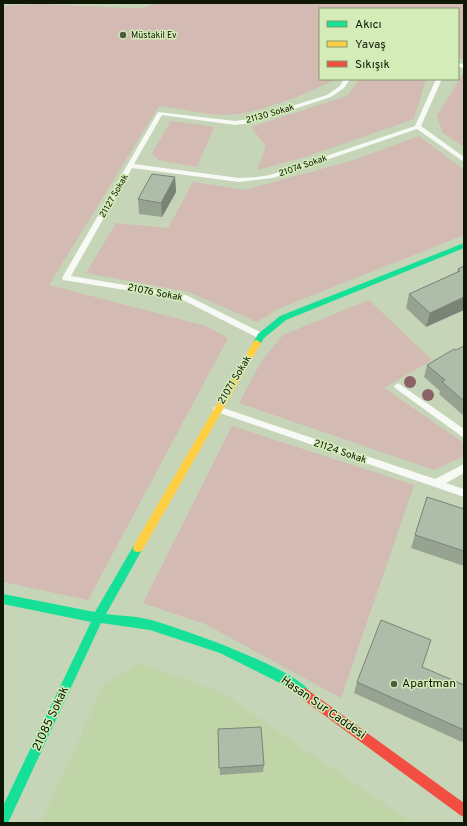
<svg xmlns="http://www.w3.org/2000/svg" width="467" height="826" font-family="Overpass,sans-serif">
	<style>
		.built { fill: #bfd5a8 }
		.green { fill: #d3bab2 }
		.lines { fill: none; stroke-linecap: round; stroke-linejoin: round }
		.lane { fill: #f6f9f4; fill-rule: evenodd }
		.fast { fill: #16e098; fill-rule: evenodd }
		.slow { fill: #ffcf43; fill-rule: evenodd }
		.jam { fill: #f24e42; fill-rule: evenodd }
		.tree { fill: #8b6266 }
		.wall { fill: #96a391 }
		.shaded-wall { fill: #7a8476 }
		.building { fill: #aebda9; stroke: #7a8476 }
		.poi-dot { fill: #4f5944; stroke: #d4edb8; stroke-width: 1.5 }
		.labels { text-anchor: middle; dominant-baseline: central; stroke-width: 3; stroke-linejoin: round; paint-order: stroke }
		.far-poi-label { font-size: 9px; fill: #0f1705; stroke: #d4edb8; text-anchor: start }
		.far-street-label { font-size: 9px; fill: #0f1705; stroke: #d4edb8 }
		.street-label { font-size: 10px; fill: #0f1705; stroke: #d4edb8 }
		.near-poi-label { font-size: 12px; fill: #0f1705; stroke: #d4edb8; text-anchor: start }
		.near-street-label { font-size: 12px; fill: #0f1705; stroke: #d4edb8 }
	</style>
	<rect width="100%" height="100%" fill="#c6d4b8"/>
	<polygon class="built" points="138,663 221,692 412,823 41,823 104,684"/>
	<g class="green">
		<path d="M 156,3 L 464,3 L 464,59 L 458,58 L 458,9 L 320,9 L 320,79 L 336,79 C 307,94 256,115 223,115 C 202,114 180,108 159,106 L 49,285 L 206,326 L 228,338 L 88,600 L 3,582 L 3,6 L 39,4 L 130,8 L 142,8 Z"/>
		<polygon points="464,72 464,147 443,133 437,116"/>
		<polygon points="360,79 426,79 414,119 305,157 257,170 266,146 251,127 347,96"/>
		<polygon points="171,121 214,127 197,167 158,160 152,153"/>
		<polygon points="419,136 464,170 464,235 278,309 257,322 189,292 86,273 116,223 168,228 193,182 245,190 354,160"/>
		<polygon points="369,300 432,360 384,388 464,443 464,456 434,470 239,403 262,360 283,335"/>
		<polygon points="232,426 414,485 341,698 205,624 143,603"/>
	</g>
	<g class="lines">
		<g class="lane">
			<polygon points="458,63 464,64 464,68 458,67"/>
			<polygon points="344,79 350,79 344,88 331,97 251,123 235,125 162,115 134,164 239,178 257,177 270,175 415,126 436,79 442,79 421,126 464,157 464,162 417,129 273,178 239,182 132,168 71,276 186,295 264,334 265,336 264,338 258,338 181,299 63,280 62,278 158,112 235,121 250,119 327,95 340,86"/>
			<polygon points="398,383 464,429 464,438 395,388 394,386"/>
			<polygon points="217,406 435,479 464,464 464,473 446,483 464,489 464,497 214,411 213,409 214,407"/>
		</g>
		<g class="fast">
			<polygon points="464,243 464,248 286,320 264,338 260,345 257,346 253,343 258,334 280,316"/>
			<path d="M 138,544 L 142,545 L 143,548 L 106,614 C 121,616 137,616 151,620 C 180,628 301,670 311,694 L 309,698 L 305,700 L 282,684 L 220,653 L 150,630 L 101,623 L 8,823 L 3,823 L 3,806 L 91,622 L 3,604 L 3,594 L 95,612 L 134,545 Z"/>
		</g>
		<polygon class="slow" points="257,340 261,343 142,551 138,552 134,551 133,548 134,545 254,341"/>
		<polygon class="jam" points="305,688 464,803 464,817 460,815 301,698 299,694 301,690"/>
	</g>
	<g class="tree">
		<circle cx="410" cy="382" r="6"/>
		<circle cx="428" cy="395" r="6"/>
	</g>
	<g class="wall">
		<polygon points="175,177 176,192 162,217 139,214 138,199"/>
		<polygon points="464,266 426,327 406,308 409,294 457,272 458,269"/>
		<polygon points="464,346 464,416 439,394 440,391 424,377 427,365"/>
		<polygon points="427,497 464,509 464,566 411,548"/>
		<polygon points="422,667 464,685 464,739 462,742 354,693 357,682"/>
		<polygon points="218,729 264,765 263,772 220,775"/>
	</g>
	<g class="shaded-wall">
		<polygon points="175,177 176,192 162,217 161,203"/>
		<polygon points="464,297 464,310 426,327 430,313"/>
	</g>
	<g class="building">
		<polygon points="152,174 175,177 161,203 138,199"/>
		<polygon points="464,266 464,297 430,313 409,294 460,271 458,269"/>
		<polygon points="464,346 464,401 442,382 445,380 427,365 454,349 456,350"/>
		<polygon points="427,497 464,509 464,551 415,535"/>
		<polygon points="381,620 431,640 422,667 464,685 464,730 357,682"/>
		<polygon points="261,727 264,765 219,768 218,729"/>
	</g>
	<g class="poi-dot">
		<circle cx="123" cy="35" r="4"/>
		<circle cx="394" cy="684" r="4"/>
	</g>
	<g class="labels">
		<g class="far-poi-label">
			<text x="131" y="35">Müstakil Ev</text>
		</g>
		<g class="far-street-label">
			<text transform="translate(270 114) rotate(-16)">21130 Sokak</text>
			<text transform="translate(303 166) rotate(-19)">21074 Sokak</text>
			<text transform="translate(114 196) rotate(-60)">21127 Sokak</text>
		</g>
		<g class="street-label">
			<text transform="translate(155 293) rotate(11)">21076 Sokak</text>
			<text transform="translate(235 380) rotate(-59)">21071 Sokak</text>
			<text transform="translate(340 452) rotate(19)">21124 Sokak</text>
		</g>
		<g class="near-poi-label">
			<text x="402" y="684">Apartman</text>
		</g>
		<g class="near-street-label">
			<text transform="translate(323 708) rotate(35)">Hasan Sur Caddesi</text>
			<text transform="translate(51 719) rotate(-65)">21085 Sokak</text>
		</g>
	</g>
	<rect width="467" height="826" fill="none" stroke="#0f1705" stroke-width="8"/>
	<rect x="319" y="8" width="140" height="72" fill="#d4edb8" stroke="#859770"/>
	<rect x="327" y="21" width="20" height="6" fill="#16e098" stroke="#859770"/>
	<text x="355" y="28" font-size="12" fill="#0f1705">Akıcı</text>
	<rect x="327" y="41" width="20" height="6" fill="#ffcf43" stroke="#859770"/>
	<text x="355" y="48" font-size="12" fill="#0f1705">Yavaş</text>
	<rect x="327" y="61" width="20" height="6" fill="#f24e42" stroke="#859770"/>
	<text x="355" y="68" font-size="12" fill="#0f1705">Sıkışık</text>
</svg>
